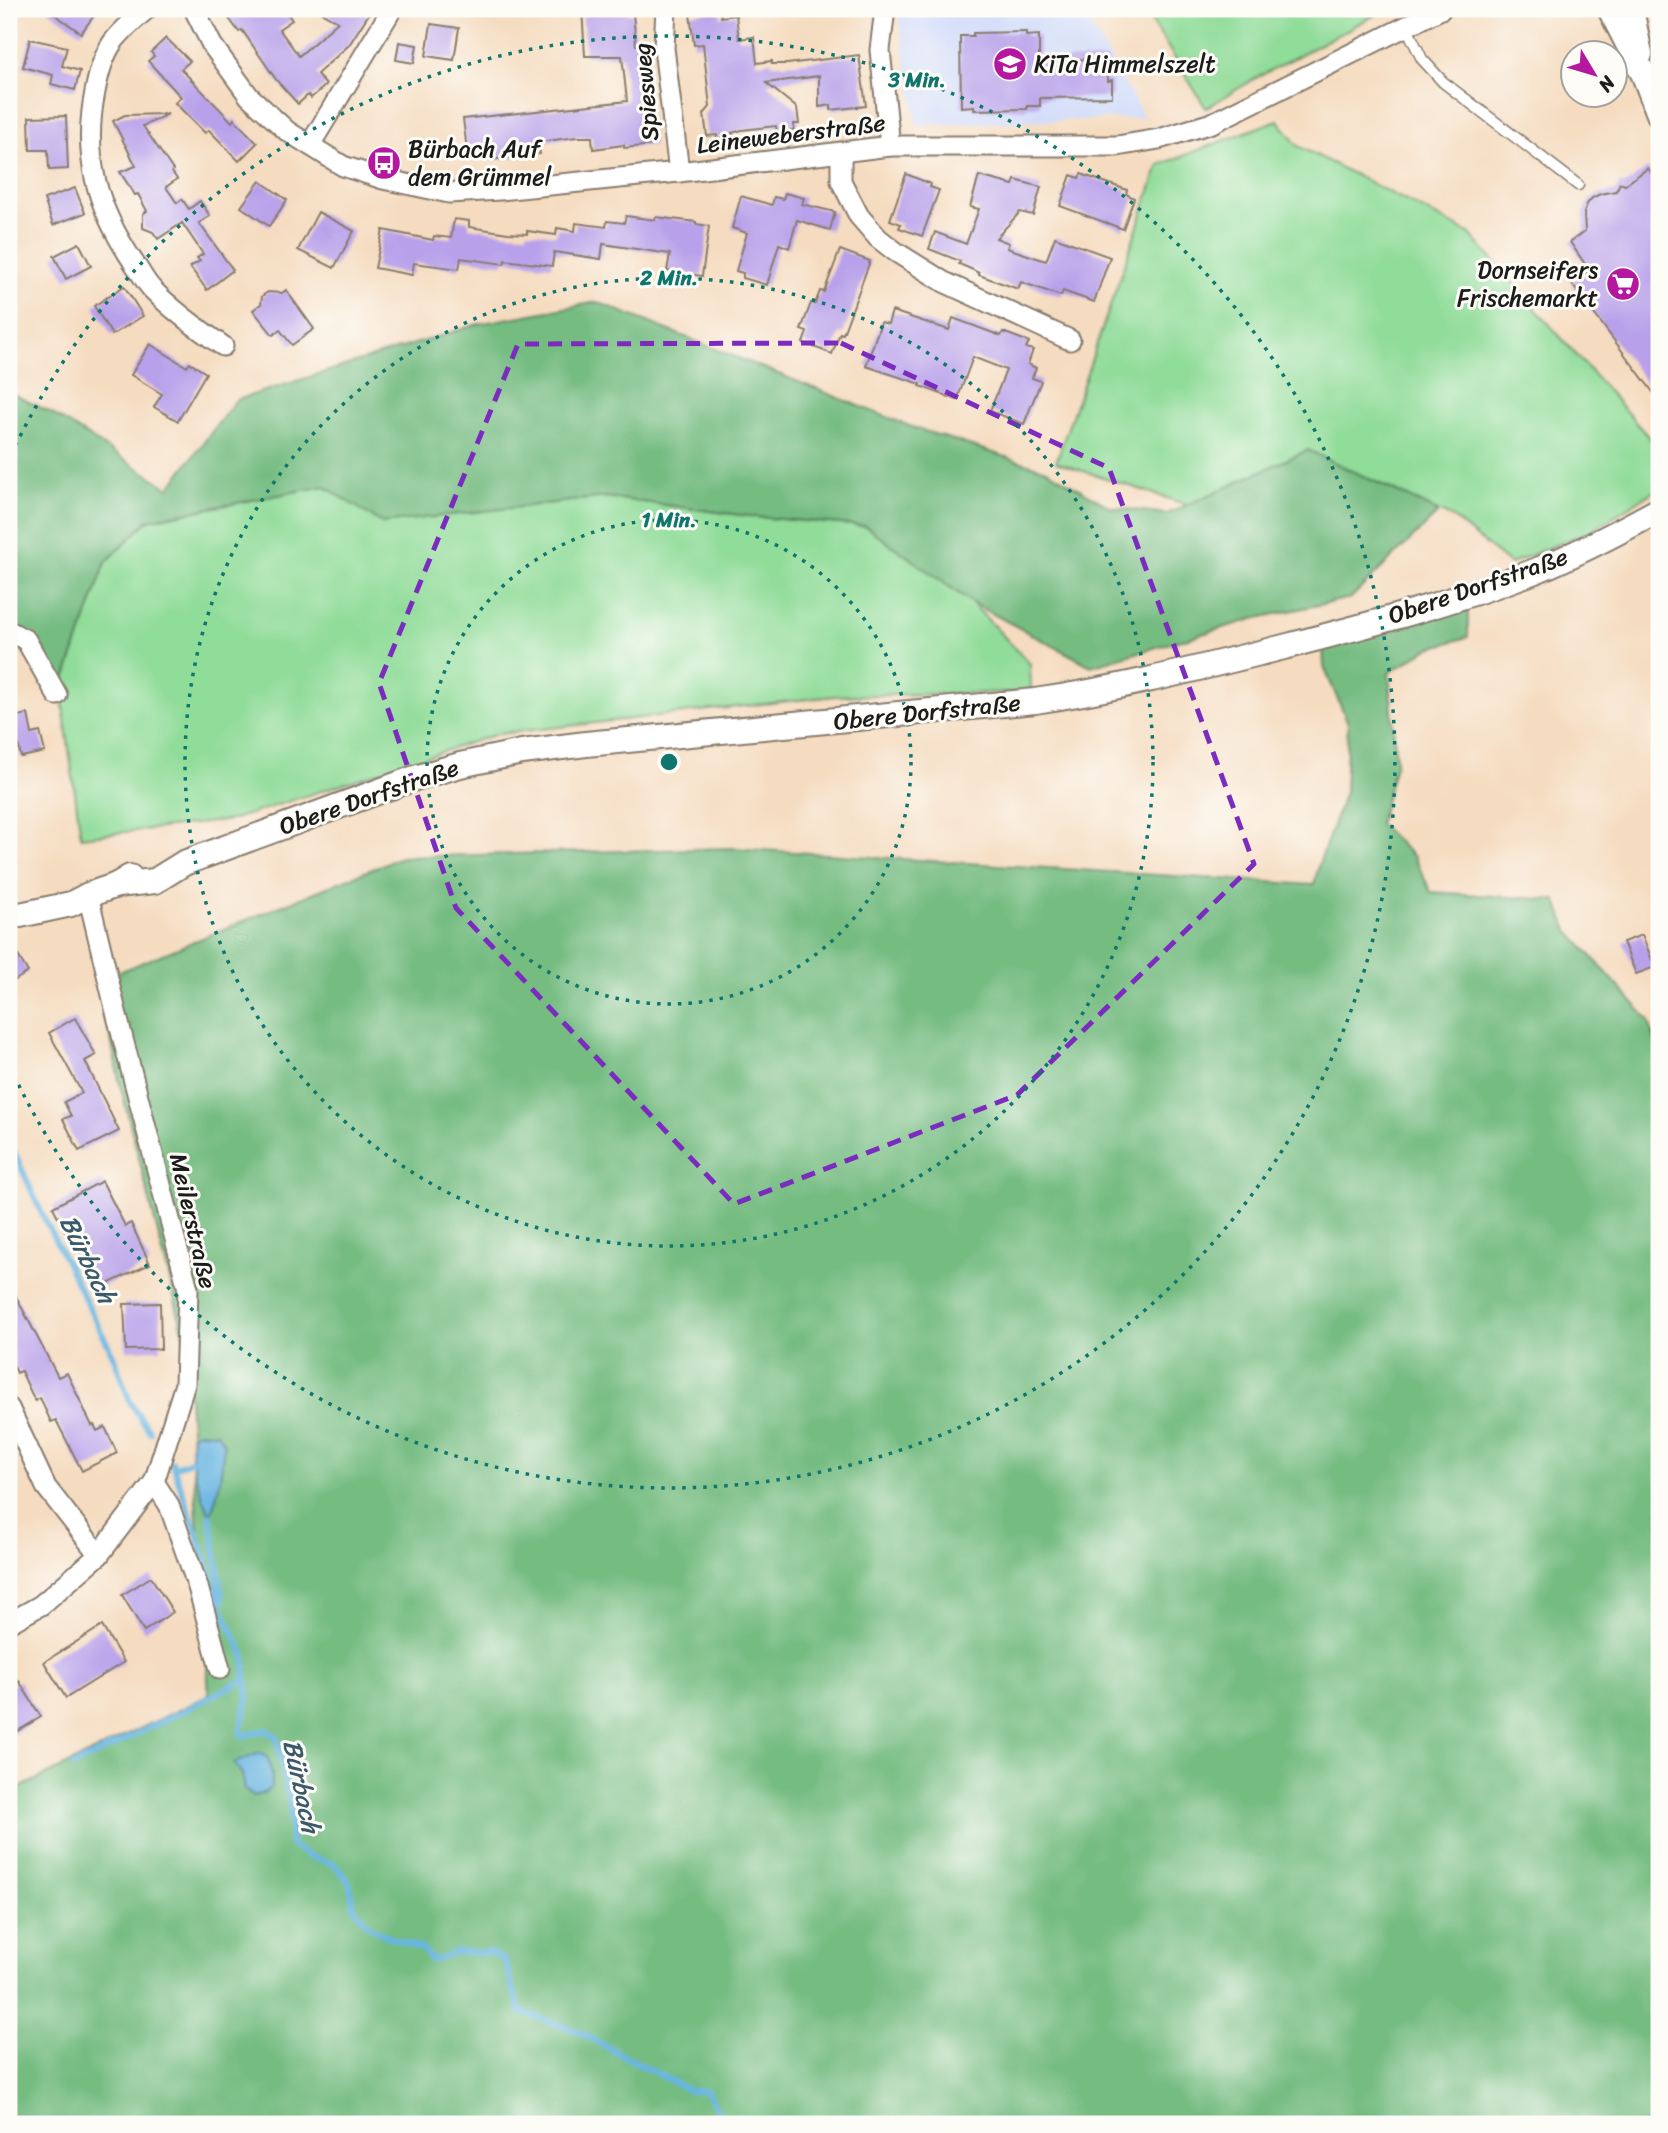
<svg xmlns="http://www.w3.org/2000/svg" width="1668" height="2133" font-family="Sriracha,sans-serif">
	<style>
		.built { fill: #cfdafa }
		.green { fill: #90dc99; stroke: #567c5a; stroke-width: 2 }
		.forest { fill: #74bc81; stroke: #486c4e; stroke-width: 2 }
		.water { fill: #67b5e1; stroke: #42687e; stroke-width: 2 }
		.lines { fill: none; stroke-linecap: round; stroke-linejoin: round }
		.stream { stroke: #67b5e1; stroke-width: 6 }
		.building { fill: #b8a0ea }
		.service-casing { stroke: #887c6e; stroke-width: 13 }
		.minor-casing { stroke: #887c6e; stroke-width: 23 }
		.tertiary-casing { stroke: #887c6e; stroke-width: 28 }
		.service { stroke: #fff; stroke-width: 10 }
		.minor { stroke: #fff; stroke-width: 19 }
		.tertiary { stroke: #fff; stroke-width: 24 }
		.marked { fill: none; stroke: #7b2cbf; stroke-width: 5; stroke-dasharray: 14 9; stroke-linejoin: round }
		.ring { fill: none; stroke: #0f766e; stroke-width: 3.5; stroke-dasharray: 3.5 7 }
		.labels { text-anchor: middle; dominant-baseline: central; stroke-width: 6; stroke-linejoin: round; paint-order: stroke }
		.poi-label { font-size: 24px; fill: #1c1c1c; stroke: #fdfcf7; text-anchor: start }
		.street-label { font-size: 24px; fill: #1c1c1c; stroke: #fdfcf7 }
		.water-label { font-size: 26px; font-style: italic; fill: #3a596b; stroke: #fdfcf7 }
		.centre { fill: #0f766e; stroke: #fdfcf7; stroke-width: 3.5 }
		.ring-label { font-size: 21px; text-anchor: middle; font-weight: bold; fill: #0f766e; stroke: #fdfcf7; stroke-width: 6; stroke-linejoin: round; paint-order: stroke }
	</style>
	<rect width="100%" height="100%" fill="#fdfcf7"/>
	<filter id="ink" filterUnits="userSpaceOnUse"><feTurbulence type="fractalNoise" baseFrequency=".0143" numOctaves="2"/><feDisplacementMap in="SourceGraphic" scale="14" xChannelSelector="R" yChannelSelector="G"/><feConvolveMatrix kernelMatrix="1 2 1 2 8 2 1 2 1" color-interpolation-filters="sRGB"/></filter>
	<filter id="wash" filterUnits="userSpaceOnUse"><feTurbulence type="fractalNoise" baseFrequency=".00686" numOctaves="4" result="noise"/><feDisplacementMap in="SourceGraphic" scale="28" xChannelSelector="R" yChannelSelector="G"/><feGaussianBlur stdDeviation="1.57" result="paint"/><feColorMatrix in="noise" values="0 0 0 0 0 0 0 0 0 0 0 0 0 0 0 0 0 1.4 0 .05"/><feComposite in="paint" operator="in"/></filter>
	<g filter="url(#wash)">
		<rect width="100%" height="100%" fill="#f5dbbf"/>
		<polygon class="built" points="897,9 1081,9 1145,118 917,125"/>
		<g class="green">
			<polygon points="1144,9 1386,9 1254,79 1206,108"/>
			<polygon points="1278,120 1298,146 1469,233 1659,449 1659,488 1592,530 1510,564 1453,518 1308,450 1188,505 1056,462 1159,165"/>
			<polygon points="324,486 382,523 605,497 756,517 865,526 972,603 1030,664 1031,692 835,696 497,734 231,820 81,837 61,690 106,562 149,520"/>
		</g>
		<g class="forest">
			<polygon points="597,302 912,427 1047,470 1110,507 1167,514 1308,450 1439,512 1351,598 1257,618 1091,666 972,603 865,526 756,517 605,497 382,523 324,486 148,520 106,562 61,690 9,615 9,392 50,412 169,488 236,400 478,324"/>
			<polygon points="1468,611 1468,637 1427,649 1389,673 1396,762 1379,824 1414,857 1431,892 1556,900 1568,930 1648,1019 1659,1052 1659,2124 9,2124 9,1793 209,1695 185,1340 119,1080 99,980 401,857 732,848 1314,885 1319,864 1345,792 1348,723 1324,667 1323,643 1416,613"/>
		</g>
		<g class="water">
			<path d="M 197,1432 L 217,1433 L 224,1443 C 222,1467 220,1492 210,1515 C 201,1494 188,1458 192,1435 Z"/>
			<polygon points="259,1753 268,1758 272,1775 271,1787 264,1793 253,1796 245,1790 242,1774 234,1763"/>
		</g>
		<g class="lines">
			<g class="stream">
				<polyline points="9,1140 41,1212 113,1355 130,1402 150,1432"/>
				<polyline points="172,1462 225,1616 244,1655 248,1698 240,1733 243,1736 265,1730 276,1736 290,1804 291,1845 309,1856 334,1864 349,1882 354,1907 369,1926 386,1936 422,1949 433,1961 456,1952 492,1953 505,1961 520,2011 579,2032 690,2091 707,2091 720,2117 735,2124"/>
				<polyline points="174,1467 194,1460"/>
				<polyline points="210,1515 223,1600"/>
				<polyline points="73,1766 246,1679"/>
			</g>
		</g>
		<g id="blocks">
			<g class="building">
				<polygon points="47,9 99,9 81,33"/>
				<polygon points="222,9 284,9 292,20 279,29 299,56 338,22 316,9 372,9 349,45 317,74 326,85 311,98 308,95 298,104 277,81 242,30 239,32"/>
				<polygon points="582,9 625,9 625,13 633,13 636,45 645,44 646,67 642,68 646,114 650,113 654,145 624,148 624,145 593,149 592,137 577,137 538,142 540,154 490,160 488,148 467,150 463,119 627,101 622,56 585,56"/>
				<polygon points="720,10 721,17 736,15 739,39 754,37 757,63 772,61 772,64 787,64 859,55 866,106 831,110 831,105 819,107 819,76 766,83 797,108 799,124 793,124 794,130 777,132 776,126 742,130 732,133 733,137 717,139 717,135 707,136 704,114 710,107 703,44 694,45 690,14"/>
				<polygon points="431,24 459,28 454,60 426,56"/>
				<polygon points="1026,32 1026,36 1039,35 1039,60 1107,59 1108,81 1112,80 1112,97 1040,98 1040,106 1027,106 1027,109 974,110 974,106 961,107 960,36 973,36 973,33"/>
				<polygon points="166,38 190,61 181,69 232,122 234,119 257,143 239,161 209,130 205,133 175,103 181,97 148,61 154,56 151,52"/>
				<polygon points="30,39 67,47 62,66 80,71 75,90 51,84 53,75 23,67"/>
				<polygon points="399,42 417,45 414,63 396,60"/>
				<polygon points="168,114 143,126 173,170 172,172 177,179 166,187 177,203 182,199 189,209 200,201 210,216 199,223 233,270 207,290 190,267 200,261 197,258 203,254 182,223 158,239 153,232 143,228 143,214 147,211 138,194 135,195 120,172 136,166 113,121 125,115"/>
				<polygon points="66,116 68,169 49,170 48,150 30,150 29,117"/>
				<polygon points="1648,168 1659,184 1659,400 1571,283 1589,270 1570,242 1585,231 1584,213 1587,204 1592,198 1600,194 1616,191 1620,183 1625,185"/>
				<polygon points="906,174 931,184 930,187 939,190 922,236 899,228 901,224 890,220"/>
				<polygon points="1081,174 1127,190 1126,194 1134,198 1123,229 1060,206 1071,175 1079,178"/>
				<polygon points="979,176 1013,185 1015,180 1041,187 1033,215 1020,212 996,238 1009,243 1007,248 1046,261 1055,237 1110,257 1094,302 1063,291 1061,296 1021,282 1018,289 979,275 979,273 971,269 959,264 960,261 929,249 935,232 966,244 979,209 970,207"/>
				<polygon points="260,181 287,200 269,226 241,207"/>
				<polygon points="75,188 85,213 53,225 44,199"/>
				<polygon points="785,193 804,198 802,204 835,212 830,230 797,220 789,248 779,244 767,285 743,278 743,273 736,271 747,233 732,228 741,196 772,205 774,197 783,199"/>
				<polygon points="318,212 354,231 334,268 298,250"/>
				<polygon points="626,216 655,220 656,217 696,222 696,224 709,226 702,276 667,271 670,254 603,244 601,259 554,252 552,266 505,260 504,264 461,258 459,269 414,263 412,275 375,268 383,230 433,240 434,236 451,238 454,219 469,221 469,227 508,233 527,234 527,231 556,235 557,228 575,231 576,223 606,227 607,221 624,223"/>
				<polygon points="79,243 91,266 66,279 54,256"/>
				<polygon points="840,250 870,261 843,334 840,333 832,354 803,343 807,332 801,330 811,303 815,304 820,291 824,292"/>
				<polygon points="124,286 143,316 112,335 94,306"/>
				<polygon points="286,290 314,329 292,345 280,330 273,335 253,310 261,304 262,296 268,292 282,293"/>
				<polygon points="892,311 949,330 953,318 1001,336 1003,332 1029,342 1026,348 1033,350 1028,364 1036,368 1032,378 1041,381 1024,424 990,411 1006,370 973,357 957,400 920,386 921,384 866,366 881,322 888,324"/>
				<polygon points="150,344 187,367 190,363 206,373 178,421 154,407 162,394 131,375"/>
				<polygon points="28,714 32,734 40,732 45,752 21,757 12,717"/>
				<polygon points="1642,935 1655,967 1636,974 1623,942"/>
				<polygon points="9,941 28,972 9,984"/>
				<polygon points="75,1018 96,1055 85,1061 119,1131 79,1151 63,1119 71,1116 64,1102 82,1093 49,1033"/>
				<polygon points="102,1181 125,1226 131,1223 150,1264 97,1289 71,1234 67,1235 53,1207"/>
				<polygon points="9,1283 58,1377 67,1373 92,1426 94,1425 97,1431 105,1427 117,1453 82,1471 56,1420 51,1422 40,1398 35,1401 21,1371 17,1373 9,1357"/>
				<polygon points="160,1303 161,1349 126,1350 124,1304"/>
				<polygon points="151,1577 173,1612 144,1631 122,1595"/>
				<polygon points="102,1626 124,1662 66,1698 44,1662"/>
				<polygon points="19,1681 41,1717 9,1736 9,1687"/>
			</g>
		</g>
	</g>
	<g filter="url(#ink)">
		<use href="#blocks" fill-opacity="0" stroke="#887c6e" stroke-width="2"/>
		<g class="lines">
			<g class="service-casing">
				<polyline id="service" points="1406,26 1422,59 1443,82 1578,185"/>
			</g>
			<g class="minor-casing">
				<g id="minor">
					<path d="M 147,9 C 135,19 122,30 113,42 C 103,56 98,76 95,92 C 82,157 97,208 134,263 C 140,271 145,282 152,289 C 173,311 198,329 223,346"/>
					<polyline points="194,9 212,45 249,96 287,131 343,166 383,179 449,193 500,190 679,172 890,146 1117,146 1159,139 1212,123 1441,9"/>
					<polyline points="666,9 664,48 679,172"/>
					<polyline points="885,9 880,50 890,146"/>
					<polyline points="310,145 392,9"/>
					<polyline points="841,153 841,181 859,216 878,238 896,252 944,282 1070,340"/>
					<polyline points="9,631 26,640 57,695"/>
					<polyline points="9,1408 46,1487 99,1555"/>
					<polyline points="154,1482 169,1505 198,1587 220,1669"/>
					<polyline points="9,1623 41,1605 99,1555 154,1482 185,1384 188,1289 117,1016 88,895"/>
				</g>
			</g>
			<g class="tertiary-casing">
				<g id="tertiary">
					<polyline points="1610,9 1644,75 1659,114"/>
					<polyline points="1631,9 1640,54"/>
					<path d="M 117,885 L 155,881 L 184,863 L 415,778 L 460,765 L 522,752 L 586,744 L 1035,701 C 1118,689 1199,668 1280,648 C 1365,626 1452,603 1535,571 C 1577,554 1619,532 1659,510"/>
					<polyline points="9,914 20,915 71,904 88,895 117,885 130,877"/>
				</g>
			</g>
			<use href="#service" class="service"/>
			<use href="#minor" class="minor"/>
			<use href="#tertiary" class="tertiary"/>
		</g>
	</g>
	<path class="marked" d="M 841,343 L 1109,468 L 1254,864 L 1017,1095 L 734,1204 L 456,908 L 379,683 L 518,344 Z"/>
	<g class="ring">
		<circle cx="669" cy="762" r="242"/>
		<circle cx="669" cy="762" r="484"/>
		<path d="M11 455A726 726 0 1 1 11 1069"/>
	</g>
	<defs>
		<g id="school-disc" transform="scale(1.75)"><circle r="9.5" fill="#b5179e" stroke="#fdfcf7"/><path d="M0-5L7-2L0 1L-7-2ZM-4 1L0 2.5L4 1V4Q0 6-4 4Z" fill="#fff"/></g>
		<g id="bus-disc" transform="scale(1.75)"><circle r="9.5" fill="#b5179e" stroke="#fdfcf7"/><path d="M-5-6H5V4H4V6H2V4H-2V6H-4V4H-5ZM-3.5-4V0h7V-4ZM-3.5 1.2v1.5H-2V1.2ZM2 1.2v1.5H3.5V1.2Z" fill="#fff"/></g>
		<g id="supermarket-disc" transform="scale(1.75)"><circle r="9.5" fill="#b5179e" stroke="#fdfcf7"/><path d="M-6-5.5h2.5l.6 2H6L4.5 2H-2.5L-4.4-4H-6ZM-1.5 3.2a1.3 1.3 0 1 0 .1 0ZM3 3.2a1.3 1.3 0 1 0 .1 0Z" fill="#fff"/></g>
	</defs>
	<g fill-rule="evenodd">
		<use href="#school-disc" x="1010" y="64"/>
		<use href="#bus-disc" x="384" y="163"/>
		<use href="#supermarket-disc" x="1623" y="284"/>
	</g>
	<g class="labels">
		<g class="poi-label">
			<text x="1034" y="64">KiTa Himmelszelt</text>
			<text x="408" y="149">Bürbach Auf<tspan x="408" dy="28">dem Grümmel</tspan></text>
			<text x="1598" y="270" text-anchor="end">Dornseifers<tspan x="1598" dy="28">Frischemarkt</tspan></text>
		</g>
		<g class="street-label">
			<text transform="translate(646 92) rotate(-95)">Spiesweg</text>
			<text transform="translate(791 134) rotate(-7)">Leineweberstraße</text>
			<text transform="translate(1478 586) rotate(-19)">Obere Dorfstraße</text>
			<text transform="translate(927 712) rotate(-6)">Obere Dorfstraße</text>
			<text transform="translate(369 797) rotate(-19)">Obere Dorfstraße</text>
			<text transform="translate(193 1221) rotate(77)">Meilerstraße</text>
		</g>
		<g class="water-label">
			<text transform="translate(88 1259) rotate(64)">Bürbach</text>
			<text transform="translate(302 1786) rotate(78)">Bürbach</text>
		</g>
	</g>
	<circle cx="669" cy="762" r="10" class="centre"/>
	<g class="ring-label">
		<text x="917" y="87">3 Min.</text>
		<text x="669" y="285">2 Min.</text>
		<text x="669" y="527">1 Min.</text>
	</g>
	<rect width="1668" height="2133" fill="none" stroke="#fdfcf7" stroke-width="35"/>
	<g transform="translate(1594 74) rotate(128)"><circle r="33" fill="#fdfcf7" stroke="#a3a29f" stroke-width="2"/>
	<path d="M0-5L12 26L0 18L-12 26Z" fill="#b5179e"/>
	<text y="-10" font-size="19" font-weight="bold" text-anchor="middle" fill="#1c1c1c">N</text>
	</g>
</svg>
